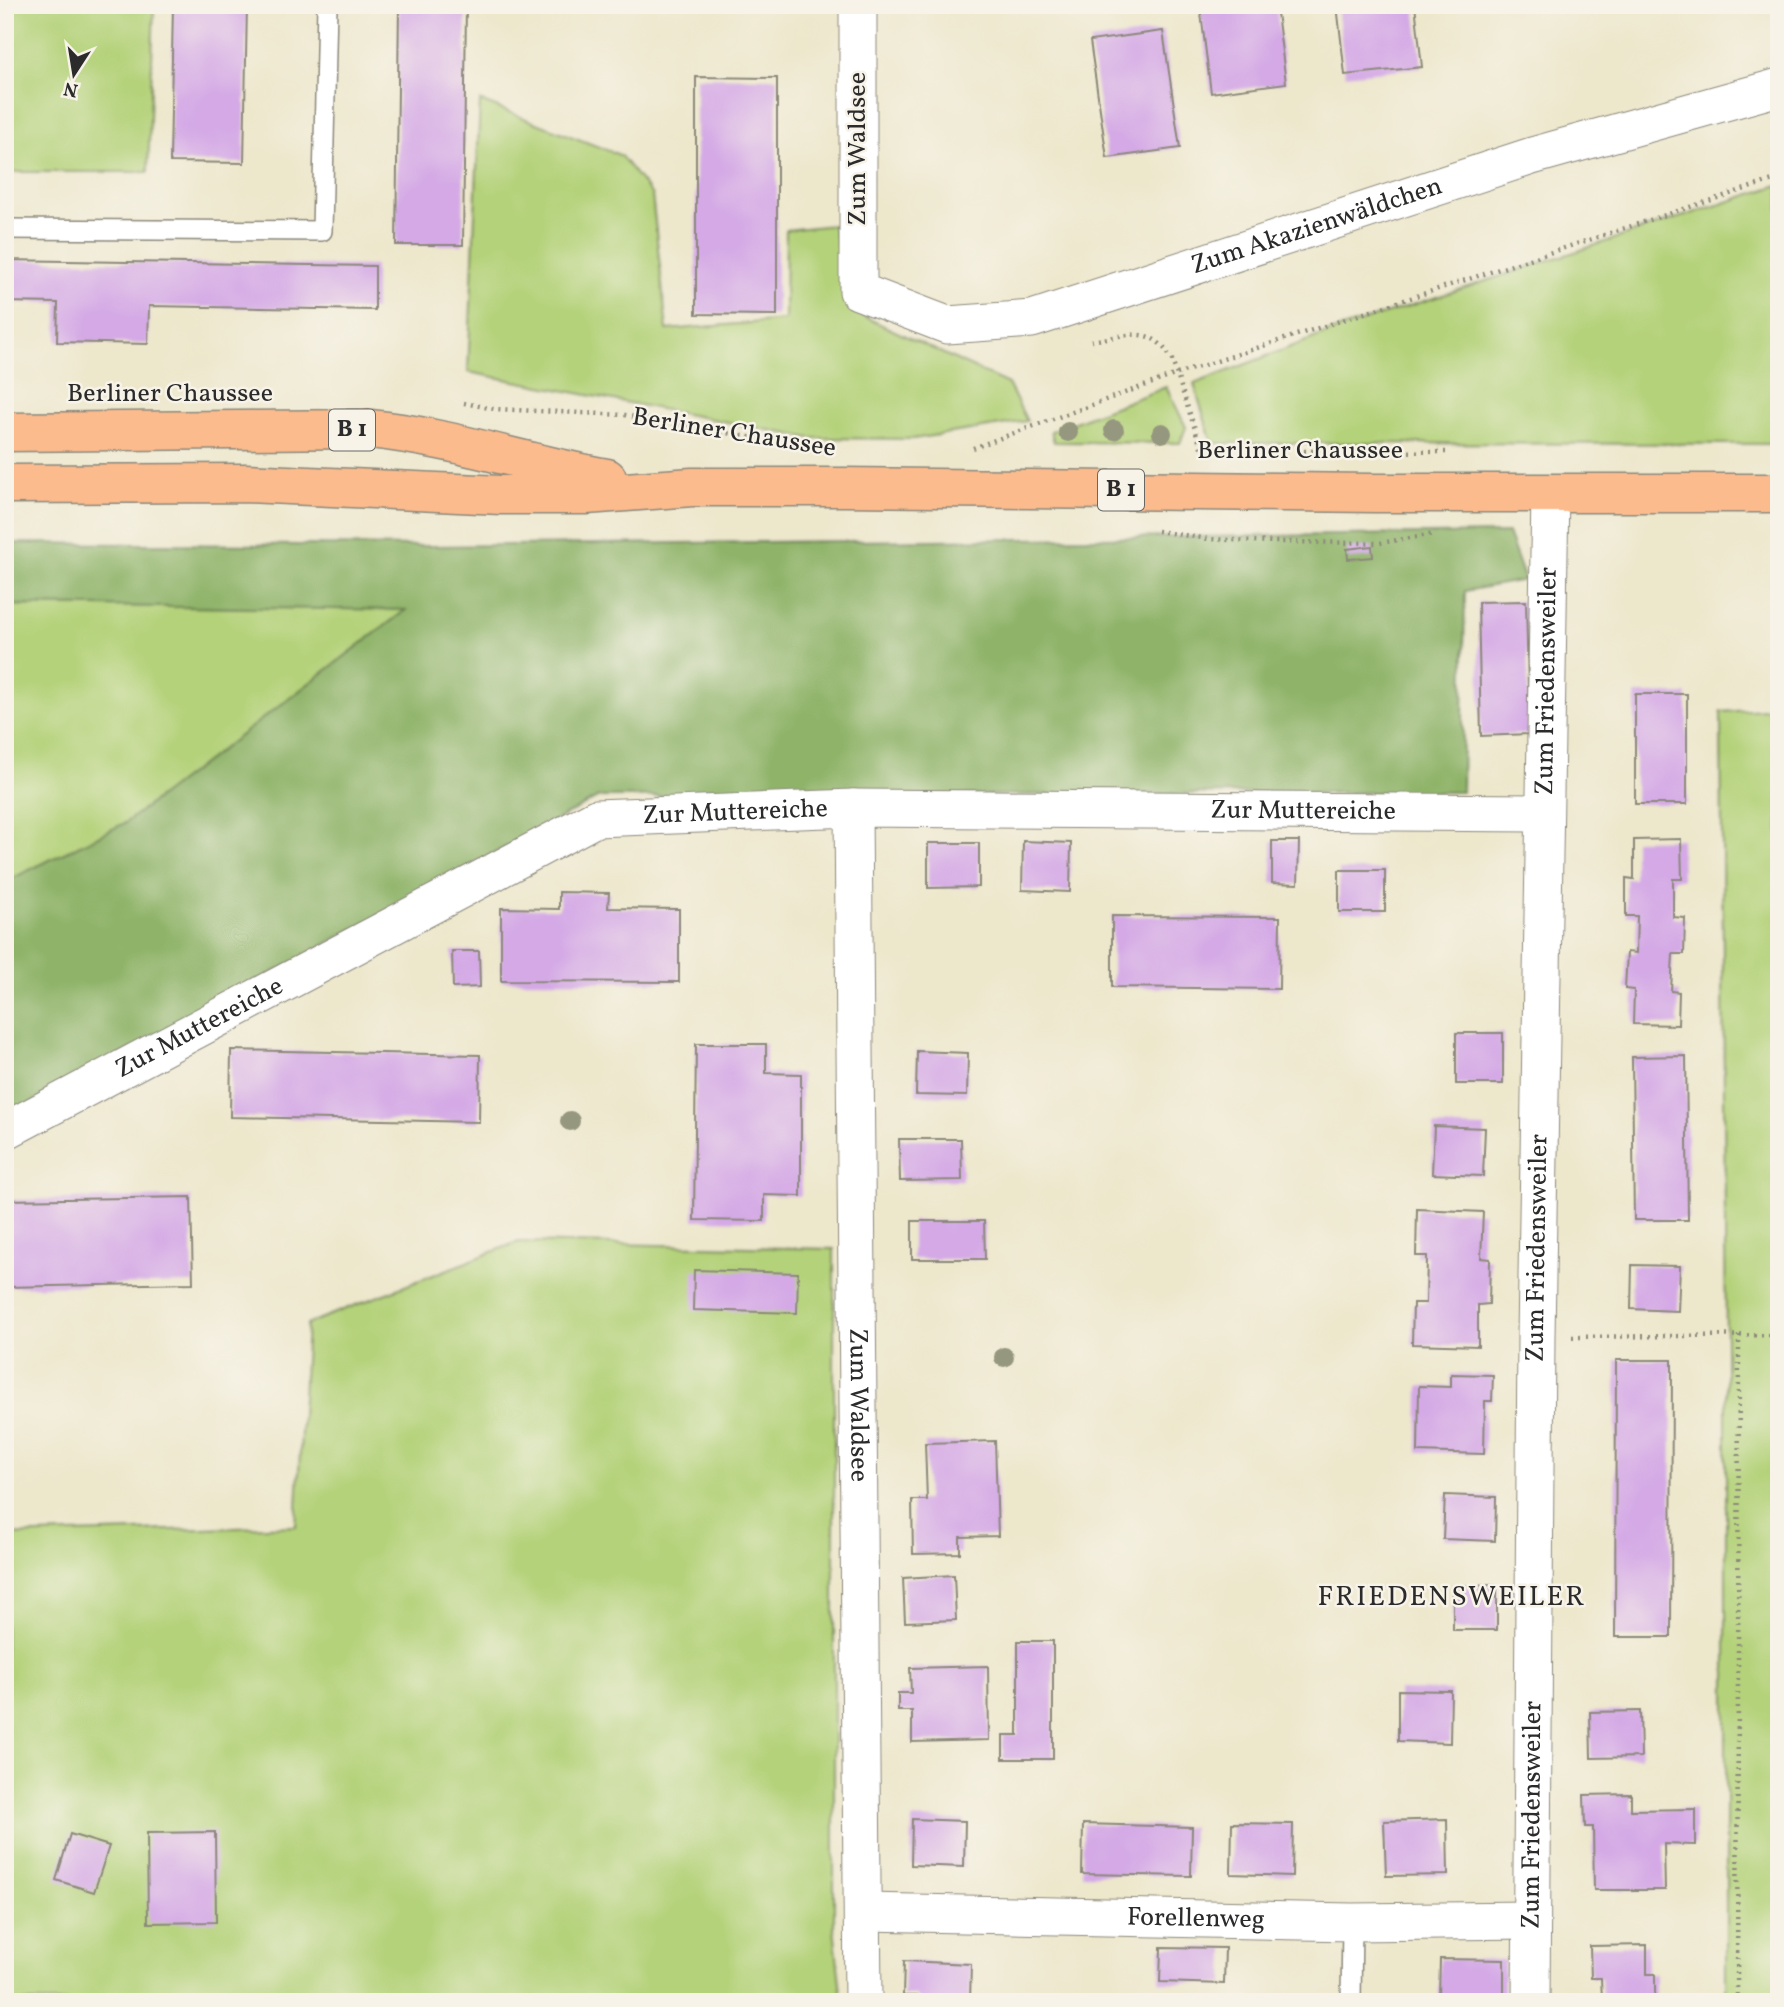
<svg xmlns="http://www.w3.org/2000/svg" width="1784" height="2007" font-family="Vollkorn,serif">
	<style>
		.green { fill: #b4d279; stroke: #707e52; stroke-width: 2 }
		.forest { fill: #8fb469; stroke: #5d704a; stroke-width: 2 }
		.building { fill: #d4a9e6 }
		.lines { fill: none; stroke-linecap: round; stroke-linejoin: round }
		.service-casing { stroke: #8c897c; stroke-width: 22 }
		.minor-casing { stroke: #8c897c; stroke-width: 39 }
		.primary-casing { stroke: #8c897c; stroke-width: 41 }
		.path { stroke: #8c897c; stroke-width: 4.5; stroke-dasharray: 2 5; stroke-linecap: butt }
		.service { stroke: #fff; stroke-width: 19 }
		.minor { stroke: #fff; stroke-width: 37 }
		.primary { stroke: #fbbb8d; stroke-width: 38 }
		.tree { fill: #95977e }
		.labels { text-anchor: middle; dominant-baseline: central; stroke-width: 5; stroke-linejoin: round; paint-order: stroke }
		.shield { fill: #f7f3e8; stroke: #686764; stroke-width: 2 }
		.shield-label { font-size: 24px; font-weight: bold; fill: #2b2b2b }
		.street-label { font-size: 26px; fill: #2b2b2b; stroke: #f7f3e8 }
		.neighbourhood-label { font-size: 28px; letter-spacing: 2px; fill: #2b2b2b; stroke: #f7f3e8 }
	</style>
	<rect width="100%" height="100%" fill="#f7f3e8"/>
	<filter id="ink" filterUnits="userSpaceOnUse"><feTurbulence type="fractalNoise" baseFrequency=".0143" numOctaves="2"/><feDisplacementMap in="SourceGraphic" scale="14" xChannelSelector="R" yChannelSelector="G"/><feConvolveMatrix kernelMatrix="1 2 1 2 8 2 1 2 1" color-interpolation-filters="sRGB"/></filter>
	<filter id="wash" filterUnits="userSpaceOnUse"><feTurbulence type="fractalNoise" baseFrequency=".00686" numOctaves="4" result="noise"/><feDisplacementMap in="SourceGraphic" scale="28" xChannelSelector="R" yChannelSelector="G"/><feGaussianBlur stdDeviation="1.57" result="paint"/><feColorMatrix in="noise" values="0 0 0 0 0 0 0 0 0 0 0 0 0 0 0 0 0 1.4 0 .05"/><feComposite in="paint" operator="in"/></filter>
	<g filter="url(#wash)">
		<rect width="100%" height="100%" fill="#ede7cc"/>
		<g class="green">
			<polygon points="5,5 154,5 148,172 5,172"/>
			<polygon points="480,101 620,155 652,195 667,330 785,320 786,230 833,225 852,311 1008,384 1027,421 913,439 810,438 468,372"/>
			<polygon points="1779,185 1779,444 1212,443 1194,384 1330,332"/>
			<polygon points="1166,387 1186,427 1180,443 1054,442 1051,431"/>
			<polygon points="5,605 407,609 125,823 5,882"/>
			<polygon points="1779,708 1779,2002 1726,2002 1726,1349 1721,712"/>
			<polygon points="518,1242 834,1249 834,1928 842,2002 5,2002 5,1535 296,1526 307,1324"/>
		</g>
		<polygon class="forest" points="1508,533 1525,580 1465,591 1462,792 599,797 5,1117 5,882 125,823 406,610 5,605 5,543 431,546"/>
		<g id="blocks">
			<g class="building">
				<polygon points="173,5 247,5 244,163 170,162"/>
				<polygon points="399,5 466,5 463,245 396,245"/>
				<polygon points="1200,5 1276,5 1286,83 1211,93"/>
				<polygon points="1337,5 1415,5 1422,67 1345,75"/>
				<polygon points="1163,31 1180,148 1107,158 1090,41"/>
				<polygon points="696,77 777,78 777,315 696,314"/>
				<polygon points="5,260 375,266 375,310 149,306 148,344 57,342 58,303 5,302"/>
				<polygon points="1372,546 1373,557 1348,559 1347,549"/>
				<polygon points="1526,601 1529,734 1481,736 1478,602"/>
				<rect x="1635" y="694" width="52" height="110"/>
				<polygon points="1681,839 1682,879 1673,879 1673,917 1685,918 1684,954 1673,954 1671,991 1679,992 1678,1025 1633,1024 1634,990 1625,989 1627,952 1636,953 1637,916 1626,916 1626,878 1634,879 1634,840"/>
				<polygon points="1023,841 1071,843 1070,892 1022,890"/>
				<polygon points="1272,841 1299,841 1298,884 1272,883"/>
				<polygon points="928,843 979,843 979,887 928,888"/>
				<rect x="1339" y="870" width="46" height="42"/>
				<polygon points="559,892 609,893 608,908 679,909 679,982 501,981 501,908 559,909"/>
				<polygon points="1112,916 1280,917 1279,989 1112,987"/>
				<polygon points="452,951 479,951 480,987 453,988"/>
				<rect x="1456" y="1033" width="47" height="51"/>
				<polygon points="696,1044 766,1044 766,1073 801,1074 801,1196 764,1195 764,1221 694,1220"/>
				<polygon points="231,1050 480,1055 479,1122 230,1117"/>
				<polygon points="917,1051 968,1053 967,1096 916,1095"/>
				<polygon points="1686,1056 1688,1220 1634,1220 1632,1057"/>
				<polygon points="1434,1126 1485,1128 1483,1176 1432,1174"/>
				<polygon points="899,1139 961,1139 962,1180 900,1181"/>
				<polygon points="191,1197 193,1283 5,1287 5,1200"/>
				<polygon points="1417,1209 1483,1212 1481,1258 1490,1259 1489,1304 1478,1305 1478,1346 1412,1344 1413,1303 1426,1303 1427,1256 1416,1256"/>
				<polygon points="912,1221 984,1221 985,1259 912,1259"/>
				<polygon points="1632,1265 1680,1266 1678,1311 1631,1309"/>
				<polygon points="694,1270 798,1273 797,1313 693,1310"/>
				<polygon points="1616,1360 1672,1360 1671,1637 1615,1637"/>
				<polygon points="1451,1374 1493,1375 1492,1401 1485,1401 1484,1454 1418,1452 1419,1386 1451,1387"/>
				<polygon points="995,1441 998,1536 960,1537 960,1553 913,1554 912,1500 927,1500 925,1443"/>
				<polygon points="1445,1495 1496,1497 1495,1541 1443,1539"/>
				<polygon points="954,1575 956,1620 905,1622 903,1578"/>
				<polygon points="1497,1585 1497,1630 1453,1630 1453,1586"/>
				<polygon points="1018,1641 1053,1641 1053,1759 1003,1759 1003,1735 1018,1735"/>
				<polygon points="988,1666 989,1740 912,1742 912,1711 898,1711 898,1693 911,1693 910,1668"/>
				<polygon points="1398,1690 1451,1691 1450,1743 1398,1741"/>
				<polygon points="1640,1711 1641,1757 1591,1758 1590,1712"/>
				<polygon points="1631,1794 1631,1810 1695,1809 1695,1845 1664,1844 1665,1890 1594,1890 1593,1827 1585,1827 1584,1795"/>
				<polygon points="912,1819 965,1821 964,1867 911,1865"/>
				<polygon points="1447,1819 1448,1875 1386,1876 1384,1821"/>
				<polygon points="1232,1823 1293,1824 1292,1876 1231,1874"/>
				<polygon points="1083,1824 1192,1827 1191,1876 1082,1874"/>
				<polygon points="215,1832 216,1922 148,1923 147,1833"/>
				<polygon points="70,1834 109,1846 94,1892 56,1880"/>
				<polygon points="1647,1945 1647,1974 1655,1974 1655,1998 1602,1999 1601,1978 1591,1978 1590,1946"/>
				<polygon points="1161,1947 1225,1948 1224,1984 1160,1982"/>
				<polygon points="1440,1959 1504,1960 1504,2002 1449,2002 1449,1998 1439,1998"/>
				<polygon points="904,1961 971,1964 970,2002 917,2002 917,1996 903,1996"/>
			</g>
		</g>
	</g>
	<g filter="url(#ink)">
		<use href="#blocks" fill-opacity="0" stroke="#8c897c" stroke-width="2"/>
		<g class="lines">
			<g class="service-casing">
				<g id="service">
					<polyline points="5,229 322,231 327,5"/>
					<polyline points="1351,2002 1352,1922"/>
				</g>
			</g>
			<g class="minor-casing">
				<g id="minor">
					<path id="s1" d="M 858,5 L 858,291 L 947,325 L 1032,319 L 1532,156 L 1779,87"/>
					<path id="s2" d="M 853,808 L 863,2002"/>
					<path id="s3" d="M 5,1131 L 596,818 L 853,808 L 1543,813"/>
					<path id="s4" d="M 864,1912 L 1352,1922 L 1531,1920"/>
					<path id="s5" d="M 1531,2002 L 1536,1337 L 1550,493"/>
				</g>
			</g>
			<g class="primary-casing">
				<g id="primary">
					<path d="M 5,432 L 370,429 C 450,437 527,464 607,478"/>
					<polyline points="5,484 245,483 501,495 586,495 692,487 844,487 1375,493 1779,493"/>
				</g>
			</g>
			<g class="path">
				<path d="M 1091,341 C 1126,336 1152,323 1172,360 L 1202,450"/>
				<polyline points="464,403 494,409 625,415 805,447"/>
				<polyline points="973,448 1177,374 1779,178"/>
				<polyline points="1304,451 1449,452"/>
				<polyline points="1157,531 1209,539 1275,542 1380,543 1434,534"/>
				<polyline points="1572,1337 1779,1335"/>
				<polyline points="1737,2002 1739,1335"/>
			</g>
			<use href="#service" class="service"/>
			<use href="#minor" class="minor"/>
			<use href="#primary" class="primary"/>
		</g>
		<g class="tree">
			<circle cx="1114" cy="430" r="10"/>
			<circle cx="1068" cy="432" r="10"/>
			<circle cx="1162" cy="433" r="10"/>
			<circle cx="570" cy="1121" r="10"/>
			<circle cx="1004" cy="1357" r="10"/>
		</g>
	</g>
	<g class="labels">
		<g class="shield">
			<rect x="329" y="409.5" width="46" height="41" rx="5"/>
			<rect x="1098" y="469.5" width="46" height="41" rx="5"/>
		</g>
		<g class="shield-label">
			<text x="352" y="430">B 1</text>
			<text x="1121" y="490">B 1</text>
		</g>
		<g class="street-label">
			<text transform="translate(858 149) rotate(-90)">Zum Waldsee</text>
			<text stroke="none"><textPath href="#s1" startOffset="766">Zum Akazienwäldchen</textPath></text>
			<text x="170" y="394">Berliner Chaussee</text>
			<text transform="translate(734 433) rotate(9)">Berliner Chaussee</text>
			<text x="1300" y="451">Berliner Chaussee</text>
			<text stroke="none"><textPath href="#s5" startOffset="1321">Zum Friedensweiler</textPath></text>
			<text stroke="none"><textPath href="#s3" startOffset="1376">Zur Muttereiche</textPath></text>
			<text stroke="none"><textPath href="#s3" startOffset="808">Zur Muttereiche</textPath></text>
			<text stroke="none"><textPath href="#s3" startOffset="220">Zur Muttereiche</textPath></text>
			<text stroke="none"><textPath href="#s5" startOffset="754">Zum Friedensweiler</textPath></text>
			<text stroke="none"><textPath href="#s2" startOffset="597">Zum Waldsee</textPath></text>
			<text stroke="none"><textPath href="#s5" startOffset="187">Zum Friedensweiler</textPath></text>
			<text stroke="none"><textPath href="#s4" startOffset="332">Forellenweg</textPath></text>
		</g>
		<g class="neighbourhood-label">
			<text x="1452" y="1597">FRIEDENSWEILER</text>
		</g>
	</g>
	<rect width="1784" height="2007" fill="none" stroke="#f7f3e8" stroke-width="28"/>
	<g transform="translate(74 74) rotate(192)" stroke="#f7f3e8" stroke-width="5" paint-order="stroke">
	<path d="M0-5L12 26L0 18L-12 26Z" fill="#2b2b2b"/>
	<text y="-10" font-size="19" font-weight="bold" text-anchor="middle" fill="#2b2b2b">N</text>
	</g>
</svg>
